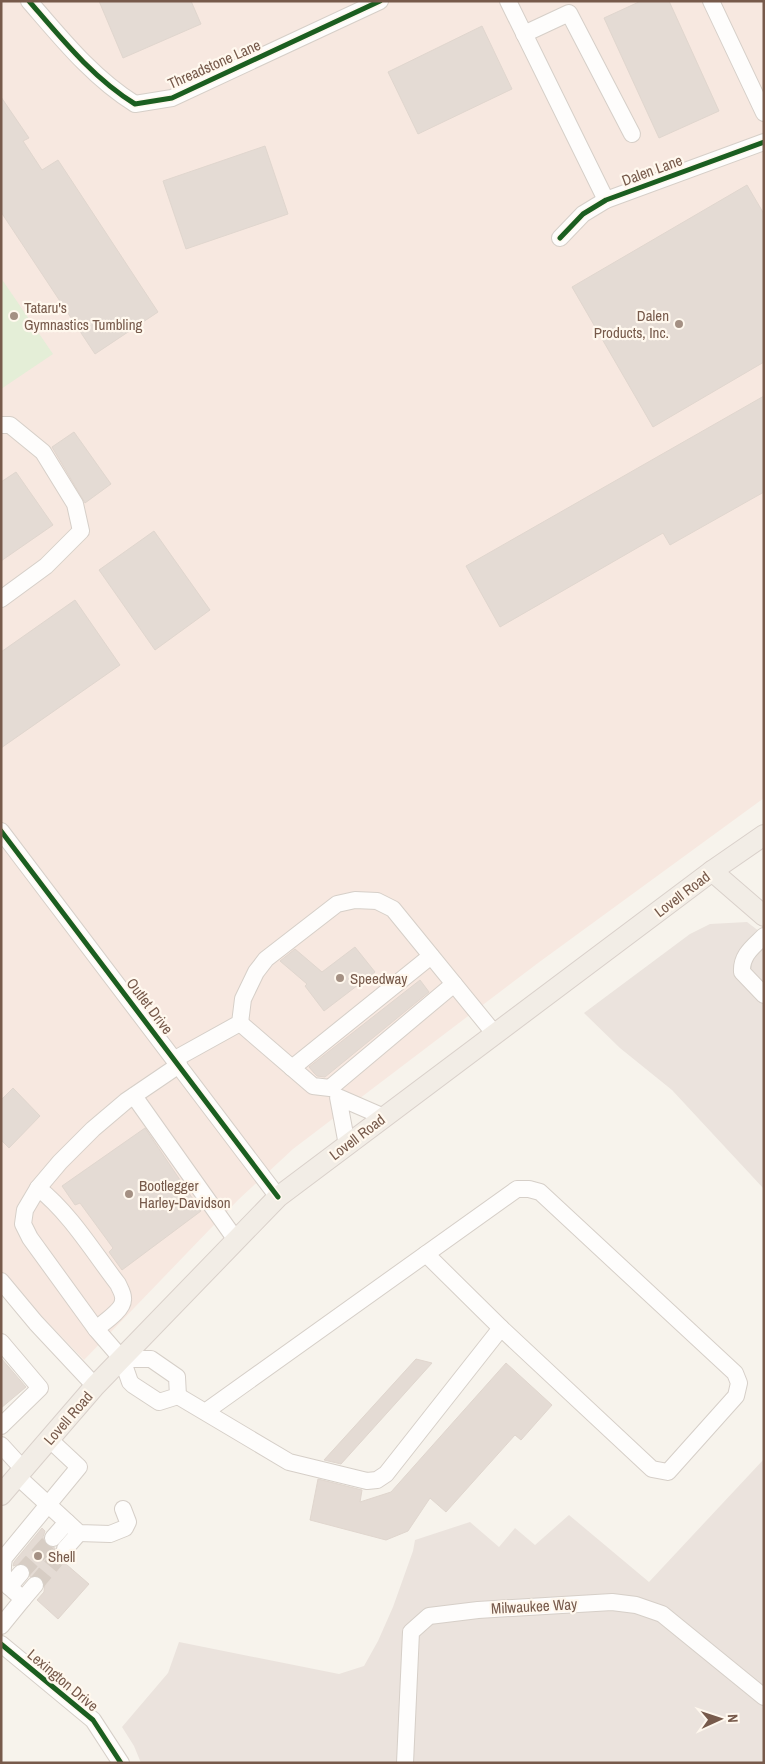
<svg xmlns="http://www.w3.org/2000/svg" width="765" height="1764" font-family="'Archivo Narrow',sans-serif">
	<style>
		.commercial { fill: #f7e8e0 }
		.industrial { fill: #ebe3dd }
		.green { fill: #e4eed7 }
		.building { fill: #e4dbd4; stroke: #e0d6ce }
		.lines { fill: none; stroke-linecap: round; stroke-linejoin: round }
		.minor-tunnel { stroke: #d7cdc4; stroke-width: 16; stroke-dasharray: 16 8; stroke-linecap: butt }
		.minor-casing { stroke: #d6cfc8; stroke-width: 18 }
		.major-casing { stroke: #d9d0ca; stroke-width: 22 }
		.minor { stroke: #fefdfc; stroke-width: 16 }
		.major { stroke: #f2ede6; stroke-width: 20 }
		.cycleway-casing { stroke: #fff8ee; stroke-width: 8 }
		.cycleway { stroke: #1b5e20; stroke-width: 5 }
		.poi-dot { fill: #a49083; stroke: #fff8ee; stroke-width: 2 }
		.labels { text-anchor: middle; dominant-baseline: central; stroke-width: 4.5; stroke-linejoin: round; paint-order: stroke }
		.street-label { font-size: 15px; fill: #775a4b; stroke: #fff8ee }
		.poi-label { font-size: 15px; fill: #775a4b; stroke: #fff8ee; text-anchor: start }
	</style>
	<rect width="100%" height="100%" fill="#f7f3ec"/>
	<polygon class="commercial" points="1,1 764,1 764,798 538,963 293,1149 238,1200 84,1360 1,1274"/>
	<g class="industrial">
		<polygon points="747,922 764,935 764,1189 672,1090 620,1048 584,1013 690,934 710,924"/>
		<polygon points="764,1459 764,1763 141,1763 134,1746 122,1727 168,1673 179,1642 339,1674 364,1666 378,1641 393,1607 413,1551 415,1540 470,1522 499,1547 515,1528 535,1545 569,1515 649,1582"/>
	</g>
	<polygon class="green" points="1,278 53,354 1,389"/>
	<g class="building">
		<polygon points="99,1 191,1 201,24 123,58"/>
		<polygon points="641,1 669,1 719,111 659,138 604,18"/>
		<polygon points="482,26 512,89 418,134 388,72"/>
		<polygon points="1,97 29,138 23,141 42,170 58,160 158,312 95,354 1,212"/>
		<polygon points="265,146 288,214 186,249 163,181"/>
		<polygon points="747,185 764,214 764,362 653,427 572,287"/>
		<polygon points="764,396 764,492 670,545 663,533 500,627 466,566"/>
		<polygon points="74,432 111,484 85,503 52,447"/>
		<polygon points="16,472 53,525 1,561 1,482"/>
		<polygon points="154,531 210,610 155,650 99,570"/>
		<polygon points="75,600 120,665 1,748 1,652"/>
		<polygon points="355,947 375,972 324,1011 305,986 307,984 280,961 295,949 322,972"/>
		<polygon points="420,980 429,992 325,1077 317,1076 314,1073 309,1067"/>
		<polygon points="13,1088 40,1116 9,1148 1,1140 1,1100"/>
		<polygon points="145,1128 201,1211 122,1270 109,1252 113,1248 80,1203 75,1205 62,1186"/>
		<polygon points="1,1358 26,1387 1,1408"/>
		<polygon points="416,1359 432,1363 341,1464 324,1460"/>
		<polygon points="506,1363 552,1405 521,1440 515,1435 446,1512 430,1498 408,1531 386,1540 310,1520 318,1479 362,1490 360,1502 391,1492"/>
		<polygon points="42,1528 45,1531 43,1537 46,1545 55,1548 56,1553 59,1558 89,1584 58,1619 37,1600 44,1592 45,1582 42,1578 36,1575 30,1577 30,1569 23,1563 13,1566 14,1562"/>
	</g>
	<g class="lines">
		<g class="minor-tunnel">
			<polyline points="21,1573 53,1538"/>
			<polyline points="35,1585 65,1549"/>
		</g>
		<g class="minor-casing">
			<g id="minor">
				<path d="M 29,1 C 61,38 93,78 135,104 L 172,98 L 380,1"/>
				<polyline points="508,1 606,200"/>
				<polyline points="711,1 764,113"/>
				<polyline points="524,34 569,13 632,134"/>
				<polyline points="560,238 583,214 606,200 764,142"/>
				<polyline points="1,425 10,425 43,452 75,504 81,531 46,566 1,599"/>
				<polyline points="1,831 278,1197"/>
				<path d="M 764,936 C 753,947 741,955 742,972 L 764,995"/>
				<polyline points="240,1023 313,1086 330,1088 454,984"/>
				<polyline points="175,1059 240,1023 243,999 256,972 266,959 337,904 355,900 377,901 393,909 494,1033"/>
				<polyline points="292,1068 431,956"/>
				<polyline points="134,1096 236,1240"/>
				<polyline points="347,1145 338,1097 384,1117"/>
				<path d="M 38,1188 C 70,1213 94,1253 118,1284 C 120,1289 124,1294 123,1300 C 123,1310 103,1323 96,1329"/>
				<polyline points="426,1254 501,1328"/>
				<polyline points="1,1281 36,1323 95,1386"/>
				<polyline points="1,1342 40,1388 1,1426"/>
				<polyline points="122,1359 96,1329 30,1238 23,1224 25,1210 38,1188 60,1162 93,1129 126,1101 179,1065"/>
				<polygon points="122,1359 151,1359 177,1377 178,1396 159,1402 133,1385 130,1382"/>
				<polyline points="178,1396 289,1462 367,1481 377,1480 386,1474 501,1328 652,1469 668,1472 736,1396 739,1383 735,1373 540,1192 529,1189 517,1189 205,1412"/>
				<polyline points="1,1445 23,1469"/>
				<polyline points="17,1476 79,1533 110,1534 125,1528 128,1522 123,1509"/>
				<polyline points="53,1538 67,1522"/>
				<polyline points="65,1549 79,1533"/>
				<polyline points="9,1587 21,1573"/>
				<polyline points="23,1599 35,1585"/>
				<path d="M 1,1626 L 23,1599 C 6,1584 0,1582 4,1558 L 79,1467 L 49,1439"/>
				<polyline points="1,1644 93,1720 121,1763"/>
				<polyline points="405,1763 411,1632 429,1616 478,1610 612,1602 636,1605 662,1614 764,1697"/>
			</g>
		</g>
		<g class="major-casing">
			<g id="major">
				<polyline points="712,871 764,916"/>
				<polyline points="1,1495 95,1386 278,1197 712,871 764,835"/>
			</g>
		</g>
		<use href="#minor" class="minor"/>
		<use href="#major" class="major"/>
		<g class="cycleway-casing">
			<g id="cycleway">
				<path d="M 29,1 C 61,38 93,78 135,104 L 172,98 L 380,1"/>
				<polyline points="560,238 583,214 606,200 764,142"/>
				<polyline points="1,831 278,1197"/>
				<polyline points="1,1644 93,1720 121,1763"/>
			</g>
		</g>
		<use href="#cycleway" class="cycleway"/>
	</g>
	<g class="poi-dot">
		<circle cx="14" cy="316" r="5"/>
		<circle cx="679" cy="324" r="5"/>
		<circle cx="340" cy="978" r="5"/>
		<circle cx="129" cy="1194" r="5"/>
		<circle cx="38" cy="1556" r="5"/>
	</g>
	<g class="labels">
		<g class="street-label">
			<text transform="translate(214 64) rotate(-24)">Threadstone Lane</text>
			<text transform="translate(652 170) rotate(-20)">Dalen Lane</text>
			<text transform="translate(682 894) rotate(-37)">Lovell Road</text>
			<text transform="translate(150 1006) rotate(53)">Outlet Drive</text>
			<text transform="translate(357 1137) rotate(-37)">Lovell Road</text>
			<text transform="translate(68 1418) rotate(-49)">Lovell Road</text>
			<text transform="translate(534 1606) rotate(-3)">Milwaukee Way</text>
			<text transform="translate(63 1680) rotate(40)">Lexington Drive</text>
		</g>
		<g class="poi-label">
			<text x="24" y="307">Tataru's<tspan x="24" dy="17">Gymnastics Tumbling</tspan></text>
			<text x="669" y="315" text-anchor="end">Dalen<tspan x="669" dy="17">Products, Inc.</tspan></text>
			<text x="350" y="978">Speedway</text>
			<text x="139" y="1185">Bootlegger<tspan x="139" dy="17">Harley-Davidson</tspan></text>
			<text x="48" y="1556">Shell</text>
		</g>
	</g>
	<rect width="765" height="1764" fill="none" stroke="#775a4b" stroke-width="5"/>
	<g transform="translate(720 1719) rotate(87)" stroke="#fff8ee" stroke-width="4" paint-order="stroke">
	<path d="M0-4L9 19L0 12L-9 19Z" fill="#775a4b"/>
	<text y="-8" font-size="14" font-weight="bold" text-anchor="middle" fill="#775a4b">N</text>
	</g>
</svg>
